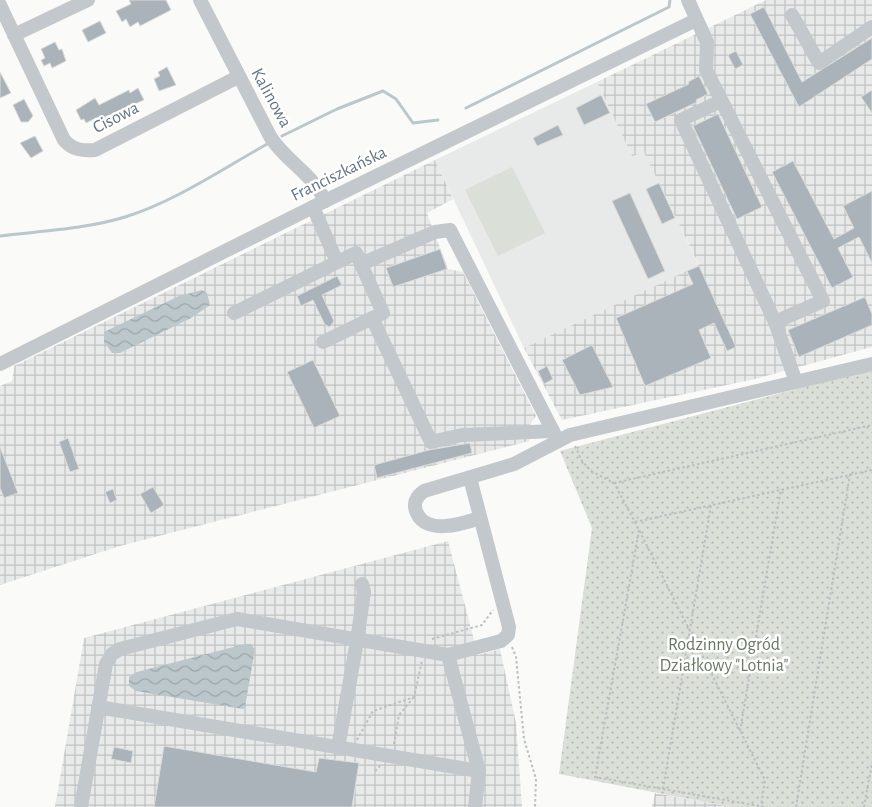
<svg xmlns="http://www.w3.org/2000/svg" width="872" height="807" font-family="'Alegreya Sans',sans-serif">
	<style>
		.built { fill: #e8e9e9 }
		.industrial { fill: url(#industrial-grid) }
		.park { fill: url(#park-dots) }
		.pitch { fill: #dadfd7 }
		.water { fill: url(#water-waves) }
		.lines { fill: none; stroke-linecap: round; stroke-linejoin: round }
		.stream { stroke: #bbc7cb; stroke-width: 3 }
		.building { fill: #aab3b9; stroke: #dcdcda }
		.path { stroke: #bbbfc2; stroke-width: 2; stroke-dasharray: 2.5 2.5; stroke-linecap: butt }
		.minor { stroke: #c3c8cc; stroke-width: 14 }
		.labels { text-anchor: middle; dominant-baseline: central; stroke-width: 5; stroke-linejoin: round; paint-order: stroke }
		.street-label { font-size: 18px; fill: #657683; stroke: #fff }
		.park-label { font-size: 18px; fill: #687a64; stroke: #fff }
	</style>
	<defs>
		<pattern id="industrial-grid" width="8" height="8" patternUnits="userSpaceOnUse" patternTransform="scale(1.25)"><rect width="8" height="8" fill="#e8e9e9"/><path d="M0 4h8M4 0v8" fill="none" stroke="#c0c1c2"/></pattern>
		<pattern id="park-dots" width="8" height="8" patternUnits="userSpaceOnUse" patternTransform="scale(1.25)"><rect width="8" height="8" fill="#dadfd7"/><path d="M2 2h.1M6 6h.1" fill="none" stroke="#b4b9b4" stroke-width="1.8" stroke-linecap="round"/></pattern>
		<pattern id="water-waves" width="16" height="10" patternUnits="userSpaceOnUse" patternTransform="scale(1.25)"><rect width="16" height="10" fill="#bbc7cb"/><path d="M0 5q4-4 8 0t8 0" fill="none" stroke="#9ca6aa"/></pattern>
	</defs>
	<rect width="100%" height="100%" fill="#fafaf8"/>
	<polygon class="built" points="597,82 632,156 644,151 699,266 524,348 435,160"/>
	<g class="industrial">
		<polygon points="766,0 872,0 872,347 755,379 562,420 524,348 699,265 644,152 632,156 597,82"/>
		<polygon points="435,160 453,199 427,213 448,269 463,272 536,416 528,428 529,441 120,546 0,585 0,386 12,381 14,366"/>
		<polygon points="448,541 478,655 500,649 516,723 522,807 55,807 84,638"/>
		<polygon points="655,793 731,807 652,807"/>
	</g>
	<polygon class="park" points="872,369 872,807 731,807 559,774 592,528 560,451"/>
	<polygon class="pitch" points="512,167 545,233 498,256 465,190"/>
	<g class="water">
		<polygon points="202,290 207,293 210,305 191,318 120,353 112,353 104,342 104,332 179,296"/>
		<polygon points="245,644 250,644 255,649 245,707 243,709 136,691 129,686 129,677 137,672"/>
	</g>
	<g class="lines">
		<g class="stream">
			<polyline points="466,108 669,7 670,0"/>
			<polyline points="282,136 337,109 383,91 396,99 413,123 438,120"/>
			<path d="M 0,236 C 41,231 86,229 125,217 C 176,201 222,169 269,143"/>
		</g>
	</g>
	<g class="building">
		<polygon points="129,0 166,0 171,10 140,26 138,22 130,27 126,19 122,22 116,11 131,4"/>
		<polygon points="764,7 802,82 872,38 872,59 799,107 750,14"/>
		<polygon points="100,21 106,33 88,42 82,30"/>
		<polygon points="55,42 59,50 62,49 66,61 52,68 50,63 44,66 41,60 45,58 41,49"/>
		<polygon points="736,51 743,65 735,69 728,55"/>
		<polygon points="167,67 176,85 159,91 154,79 160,76 158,72"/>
		<polygon points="0,72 11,93 0,98"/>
		<polygon points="699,76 708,94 696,100 697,102 655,122 646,104 689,84 688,82"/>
		<polygon points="138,88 144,100 105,117 106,120 99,123 96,118 86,123 84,119 81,120 76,110 95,98 99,105 129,90 130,93"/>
		<polygon points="872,90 872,113 861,97"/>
		<polygon points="601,95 610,113 584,125 576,108"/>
		<polygon points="24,99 33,116 28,122 21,122 13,105"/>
		<polygon points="718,114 762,207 737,219 693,126"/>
		<polygon points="558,125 563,135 537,146 533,138"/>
		<polygon points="35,136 43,151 31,158 20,143"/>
		<polygon points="793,161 834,239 854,228 843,206 872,191 872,263 859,237 838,248 853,277 832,288 772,172"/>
		<polygon points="659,183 675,218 662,224 646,189"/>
		<polygon points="630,193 665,271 648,279 612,201"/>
		<polygon points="440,249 447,269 393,287 386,268"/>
		<polygon points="699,266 736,347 727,351 714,323 699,330 711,358 645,386 616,318 693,284 687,271"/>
		<polygon points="337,276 342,285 322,295 334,321 330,327 325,325 313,300 301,306 297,296"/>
		<polygon points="865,297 872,314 872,325 799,357 788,330"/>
		<polygon points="592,345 613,387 580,395 562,360"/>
		<polygon points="313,360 340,416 314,428 287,372"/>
		<polygon points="547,366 553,379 544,384 538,371"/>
		<polygon points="68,438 79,469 70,472 59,442"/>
		<polygon points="470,443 472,453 377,478 374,465 429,450"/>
		<polygon points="0,447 18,493 4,498 0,488"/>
		<polygon points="153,487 164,505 151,513 140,494"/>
		<polygon points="113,489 117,500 110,503 105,492"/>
		<polygon points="164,746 316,772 319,758 359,763 352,807 154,807"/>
		<polygon points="114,747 133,751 131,763 111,759"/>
	</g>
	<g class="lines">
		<g class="path">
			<polyline points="575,446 582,461 591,471 614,483 635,522 765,780 761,806"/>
			<polyline points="614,483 872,425"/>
			<polyline points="635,522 872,470"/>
			<polyline points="639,530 595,777 765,807"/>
			<polyline points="432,639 482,625 493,610"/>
			<polyline points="512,647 516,657 524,739 536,779 535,807"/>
			<polyline points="740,731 781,489"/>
			<polyline points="357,740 373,711 414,697 422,661"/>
			<polyline points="394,744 399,715 414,697"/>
			<polyline points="375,771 380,766"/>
			<polyline points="663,789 711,505"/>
			<polyline points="796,807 850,474"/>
			<polyline points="864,807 872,763"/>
		</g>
		<g class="minor">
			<path d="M 200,0 L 271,138 C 287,162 313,174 325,201"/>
			<polyline points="688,0 707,42 706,70 823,301 775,322"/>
			<path d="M 0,5 L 64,140 C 73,150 82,151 95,150 L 238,77"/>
			<polyline points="792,15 819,63 872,27"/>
			<polyline points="14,35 88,0"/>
			<polyline points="721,101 681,120 775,322 796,382"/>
			<polyline points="313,207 337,262"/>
			<polyline points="234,313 356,253 361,264 435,232 450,230 558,441"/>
			<polyline points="372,318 431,442 462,435 553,431"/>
			<polyline points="323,342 383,313 361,264"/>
			<polyline points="0,364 325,201 696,20"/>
			<path d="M 480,518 C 462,524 425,536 416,511 C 413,502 417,496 424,491 L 514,464 L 570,435 L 872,364"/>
			<polyline points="448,655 479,771 475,807"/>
			<polyline points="98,707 479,771"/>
			<polyline points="338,748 357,641 364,592 362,584"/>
			<polyline points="81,807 106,664 112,654 120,649 237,619 448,655 501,641 508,635 509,627 470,478"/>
		</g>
	</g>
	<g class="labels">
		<g class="street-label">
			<text transform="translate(271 98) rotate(61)">Kalinowa</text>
			<text transform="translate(116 118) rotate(-27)">Cisowa</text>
			<text transform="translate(339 174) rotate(-26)">Franciszkańska</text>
		</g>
		<g class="park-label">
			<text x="724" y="645">Rodzinny Ogród<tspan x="724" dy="21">Działkowy "Lotnia"</tspan></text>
		</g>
	</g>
</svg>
